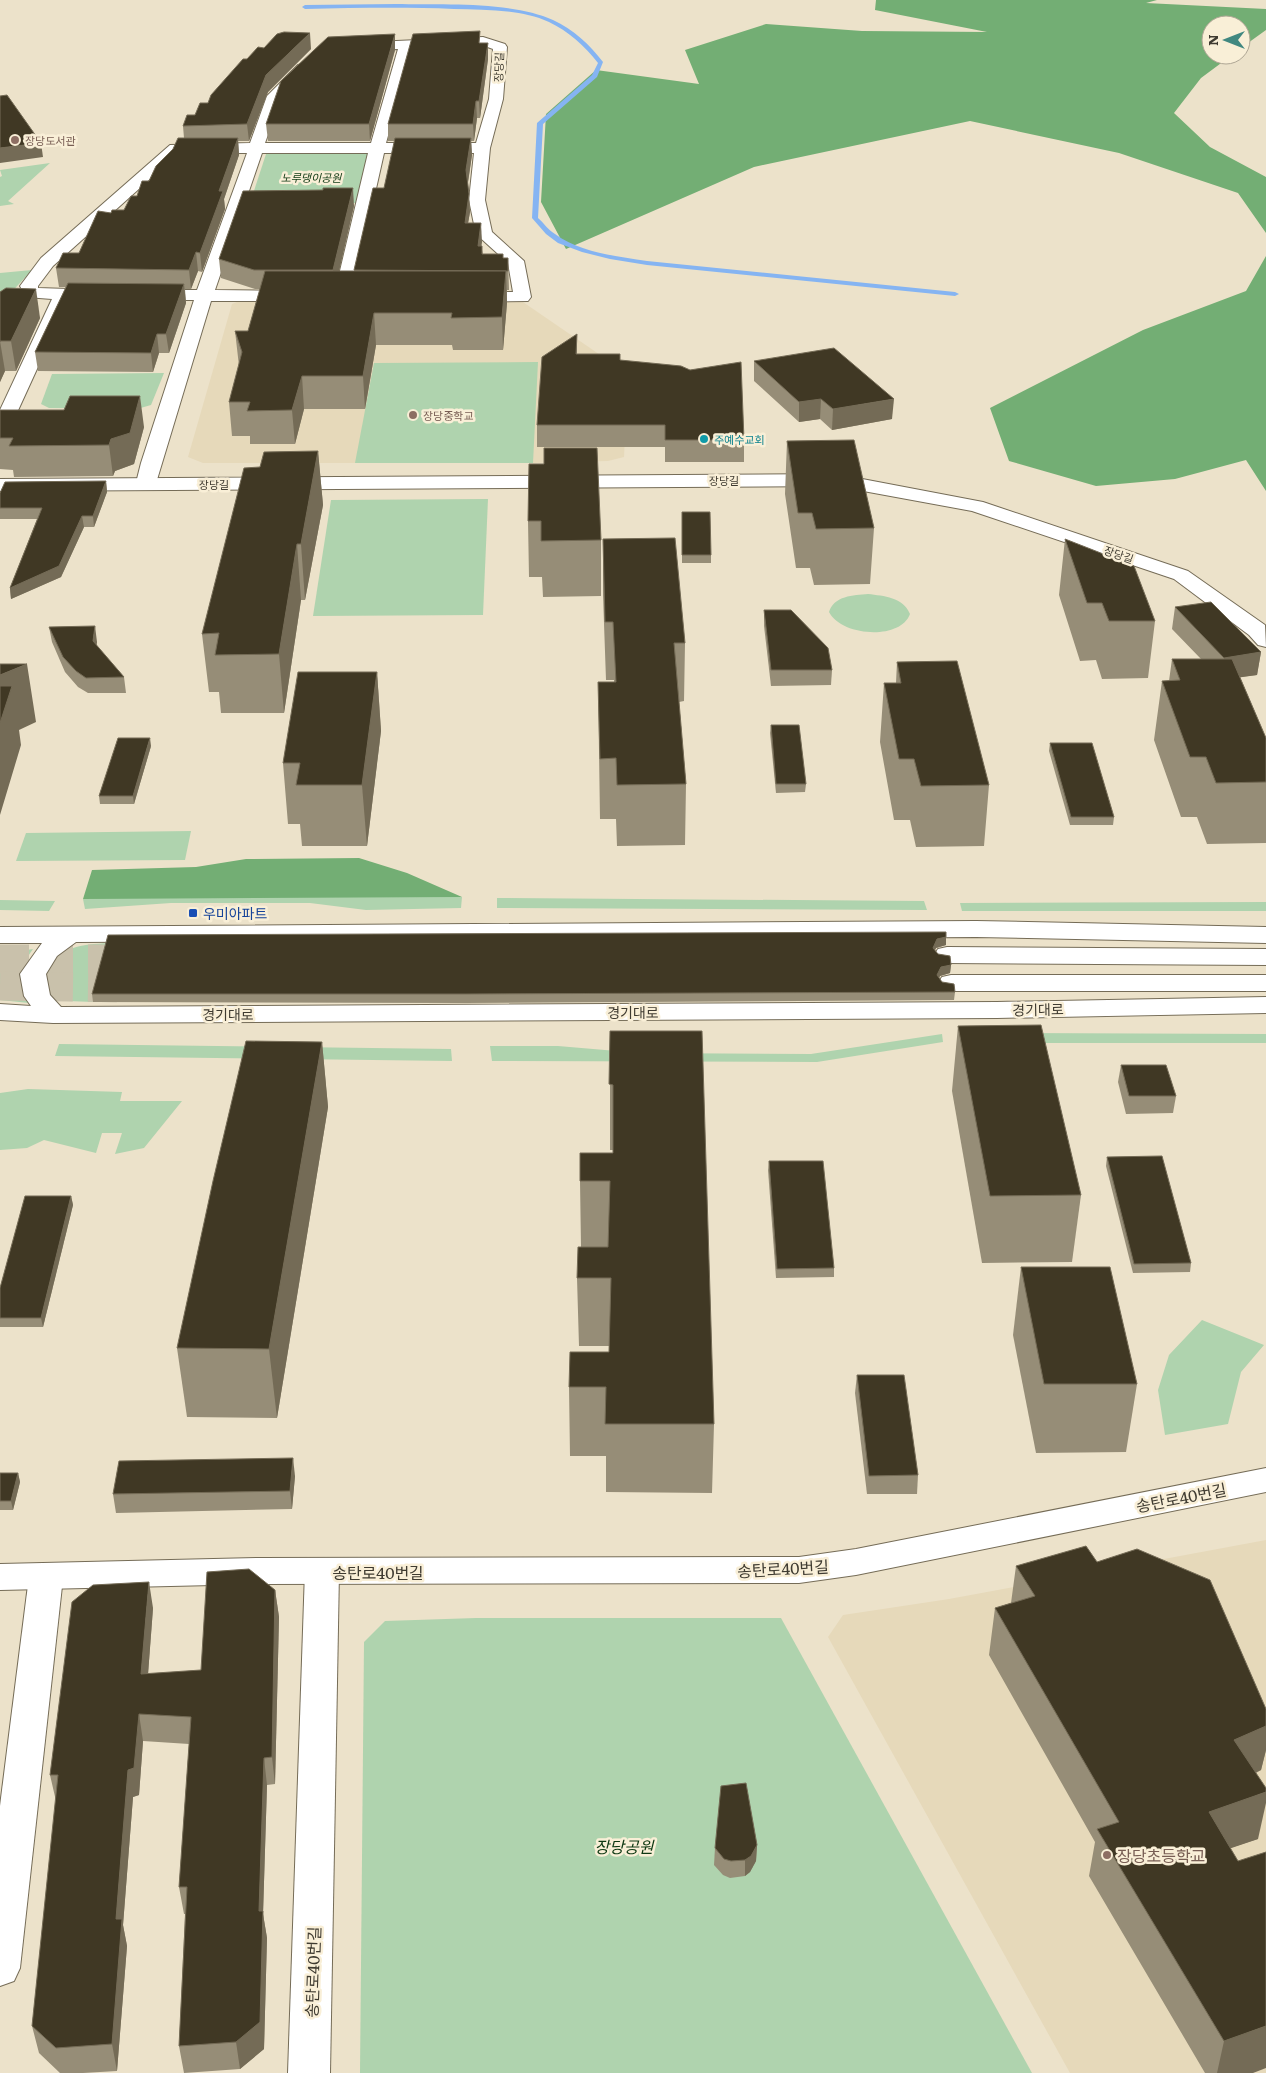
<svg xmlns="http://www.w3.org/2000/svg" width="1266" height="2073" font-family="Literata,'Noto Sans KR',serif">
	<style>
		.built { fill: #e6d9ba }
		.green { fill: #afd3ae }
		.forest { fill: #73ae74 }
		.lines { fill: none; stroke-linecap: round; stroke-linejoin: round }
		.stream { fill: #85b4f2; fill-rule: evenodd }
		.primary-tunnel { stroke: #c9c1ab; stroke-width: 29; stroke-dasharray: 29 15; stroke-linecap: butt }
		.street-casing { stroke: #756c57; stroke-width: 2 }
		.secondary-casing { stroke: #756c57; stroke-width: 2 }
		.primary-casing { stroke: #756c57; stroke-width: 2 }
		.street { fill: #fff; fill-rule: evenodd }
		.secondary { fill: #fff; fill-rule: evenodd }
		.primary { fill: #fff; fill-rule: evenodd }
		.wall { fill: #968d77 }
		.shaded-wall { fill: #746b56 }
		.building { fill: #403824; stroke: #746b56 }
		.education-dot { fill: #8d6e63; stroke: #f9efd7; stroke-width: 2 }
		.culture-dot { fill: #0f9aa8; stroke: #f9efd7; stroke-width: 2 }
		.transit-dot { fill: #1a4fb4; stroke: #f9efd7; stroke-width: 2 }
		.labels { text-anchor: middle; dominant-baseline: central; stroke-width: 5; stroke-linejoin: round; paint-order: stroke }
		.far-street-label { font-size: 11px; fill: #3f3b31; stroke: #f9efd7 }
		.far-education-label { font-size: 11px; fill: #785e54; stroke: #f9efd7; text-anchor: start }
		.far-park-label { font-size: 11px; font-style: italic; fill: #0d3812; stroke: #f9efd7 }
		.far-culture-label { font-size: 11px; fill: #0d838f; stroke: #f9efd7; text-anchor: start }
		.transit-label { font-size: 14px; fill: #164399; stroke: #f9efd7; text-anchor: start }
		.street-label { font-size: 14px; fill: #3f3b31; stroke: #f9efd7 }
		.near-street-label { font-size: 16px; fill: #3f3b31; stroke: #f9efd7 }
		.near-park-label { font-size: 16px; font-style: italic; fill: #0d3812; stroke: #f9efd7 }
		.near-education-label { font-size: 16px; fill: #785e54; stroke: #f9efd7; text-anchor: start }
	</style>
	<rect width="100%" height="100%" fill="#ece2ca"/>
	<g class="built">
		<polygon points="244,299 520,300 628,374 624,457 608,461 533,463 203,463 188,457 232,304"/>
		<polygon points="1266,1540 1266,2073 1070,2073 828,1637 843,1615 949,1599"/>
	</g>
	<g class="green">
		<polygon points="267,151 372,151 360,203 250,203"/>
		<polygon points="50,163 8,201 14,204 0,206 0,177 2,176 0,170"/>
		<polygon points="32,270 6,298 0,301 0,273"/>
		<polygon points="538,362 533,463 355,463 374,363"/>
		<polygon points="164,373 151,405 137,409 49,408 41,404 52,374"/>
		<polygon points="488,499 483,615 313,616 331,500"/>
		<path d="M 868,594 C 884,596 903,597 910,614 C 900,641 841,636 829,612 C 834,596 853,595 868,594 Z"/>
		<polygon points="191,831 185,860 16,861 26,833"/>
		<polygon points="158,895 462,897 461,908 366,910 310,903 171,903 85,909 83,899"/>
		<polygon points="497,898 924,901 927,910 497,908"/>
		<polygon points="0,900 55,901 49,911 0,910"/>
		<polygon points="1266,902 1266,911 962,911 960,903"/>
		<path d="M 110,943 L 93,1002 L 67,1001 L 48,991 L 44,972 C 64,945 78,945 110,943 Z"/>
		<path d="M 33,949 C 17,972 18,978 29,1003 L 0,1000 L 0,954 Z"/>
		<polygon points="997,1033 1266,1034 1266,1043 999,1043"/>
		<polygon points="942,1034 943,1042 817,1062 492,1061 490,1046 558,1046 640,1053 811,1054"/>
		<polygon points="59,1044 451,1049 452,1061 55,1056"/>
		<polygon points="28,1089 122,1092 120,1101 182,1101 144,1148 115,1154 122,1133 102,1133 96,1153 44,1140 27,1148 0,1150 0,1093"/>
		<polygon points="1202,1320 1264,1345 1241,1372 1228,1424 1165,1435 1158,1390 1169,1355"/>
		<polygon points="476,1618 781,1618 1032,2073 360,2073 364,1642 385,1621"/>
	</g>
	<g class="forest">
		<polygon points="876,0 1157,0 1146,3 1266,9 1266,30 1241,48 1241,25 1211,25 1211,55 1232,55 1201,78 1174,113 1210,147 1266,177 1266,233 1238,193 1119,153 970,121 754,167 566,249 541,202 546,114 596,70 699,84 685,50 766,24 862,31 987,32 875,10"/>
		<polygon points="1266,256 1266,491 1246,460 1175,479 1096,486 1009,461 990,408 1143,330 1246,291"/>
		<polygon points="359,858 407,873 462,897 83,899 92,870 196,867 246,859"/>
	</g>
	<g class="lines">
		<path class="stream" d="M 396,4 C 441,5 512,1 553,20 C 573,29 590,45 603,62 L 597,77 L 543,124 L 538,218 C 544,223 548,230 555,234 C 581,253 616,256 647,261 L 955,292 L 959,294 L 955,296 L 647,265 L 610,259 L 582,252 L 558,243 L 546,234 L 532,218 L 537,123 L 592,75 L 598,63 C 585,46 568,31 549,22 C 520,9 485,10 454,9 C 405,7 355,8 305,9 L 302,7 L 305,5 Z"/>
		<g class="primary-tunnel">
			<polyline points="0,959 138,959"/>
			<polyline points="0,986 131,988"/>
		</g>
		<g class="street-casing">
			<g id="street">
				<path d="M 483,37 L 505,44 L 507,47 L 503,99 L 490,148 L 485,200 L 492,232 L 524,261 L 531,297 L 528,301 L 469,302 L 463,301 L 460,297 L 463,293 L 469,292 L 513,292 L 508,263 L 476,234 L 469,200 L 474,153 L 384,153 L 352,296 L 349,300 L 337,300 L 334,296 L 368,153 L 262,153 L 215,290 L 296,291 L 302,292 L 305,296 L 302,300 L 296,301 L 211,301 L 156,483 L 153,487 L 139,487 L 136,483 L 141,463 L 194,300 L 149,300 L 143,299 L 140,295 L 143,291 L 149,290 L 197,290 L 247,153 L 179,153 L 53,266 L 38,286 L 38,288 L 98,290 L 104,291 L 107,295 L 104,299 L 69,299 L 15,417 L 13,421 L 0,421 L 0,410 L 52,299 L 26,297 L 20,286 L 41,258 L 170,145 L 250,143 L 267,96 L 298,65 L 303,64 L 310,68 L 281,98 L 265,143 L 371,143 L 398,49 L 358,50 L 351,46 L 353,43 ZM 482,45 L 493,49 L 489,99 L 476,143 L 386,143 L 412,48 Z"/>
				<polygon points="322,1558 334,1562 339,1571 330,2073 288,2073 305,1571 310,1562"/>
				<polygon points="46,1564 58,1568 63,1577 20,1968 14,1981 0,1986 0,1806 29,1577 34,1568"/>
			</g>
		</g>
		<g class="secondary-casing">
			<g id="secondary">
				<polygon points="836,474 983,502 1188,571 1265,625 1266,647 1258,645 1249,635 1174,579 972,511 836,486 0,491 0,479"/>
				<polygon points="1266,1468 1266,1492 856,1575 799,1583 259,1584 0,1590 0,1564 259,1558 799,1557 856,1549"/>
			</g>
		</g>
		<g class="primary-casing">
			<g id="primary">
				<polygon points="976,921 1266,927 1266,943 976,937 76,942 57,956 46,974 50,995 61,1007 997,1002 1266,997 1266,1013 997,1018 53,1023 0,1020 0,1004 31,1006 24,996 20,974 42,943 0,943 0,927"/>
				<polygon points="947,947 1266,949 1266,965 947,963 938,961 934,955 938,949"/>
				<polygon points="951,975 1266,975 1266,991 951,991 942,989 938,983 942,977"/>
			</g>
		</g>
		<use href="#street" class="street"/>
		<use href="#secondary" class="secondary"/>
		<use href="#primary" class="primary"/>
	</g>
	<g class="wall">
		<polygon points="480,43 488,59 480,118 477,118 474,141 471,141 472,155 468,183 470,212 468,223 481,223 481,246 483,254 503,258 508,258 509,290 507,290 507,303 503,350 453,350 452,345 376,345 365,409 304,409 295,444 250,444 250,436 232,436 229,402 239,366 235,331 248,331 260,289 255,289 221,278 219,259 354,206 339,271 354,271 384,188 395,141 388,141 388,124"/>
		<polygon points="311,49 268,92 249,141 238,141 239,155 224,199 225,209 202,272 198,271 191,289 185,289 186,303 169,353 159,353 153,372 38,371 35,352 66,287 59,287 56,268 79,253 111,213 124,210 137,196 149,181 173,149 184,138 183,126 208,103 247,59"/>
		<polygon points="395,50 370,141 268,141 266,124"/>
		<polygon points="0,292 40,318 16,371 5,371 0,382"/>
		<polygon points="577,334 577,354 620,360 744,440 744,462 665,462 665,447 537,447 537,425"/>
		<polygon points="754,361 892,419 832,430 820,419 799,422 754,381"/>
		<polygon points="0,410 144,427 134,464 115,471 113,476 14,477 13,470 0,469"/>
		<polygon points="787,441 874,528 870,584 814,585 810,568 796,568 785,494"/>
		<polygon points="318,451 323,505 305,600 301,600 284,713 221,713 219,692 209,692 202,634 260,467"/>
		<polygon points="529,464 601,540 601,596 543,597 542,577 529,577 528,521"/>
		<polygon points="106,481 107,492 94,527 84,527 61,577 11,599 10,588 37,519 0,519 0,493"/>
		<polygon points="682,512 711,555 711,563 682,563"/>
		<polygon points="603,539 685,643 684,701 679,702 686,784 685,845 617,846 616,819 600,819 598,682 614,682 614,680 606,680 603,595"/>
		<polygon points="1065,539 1155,621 1148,678 1102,679 1096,660 1080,661 1059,595"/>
		<polygon points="1175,607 1261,652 1257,675 1240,677 1266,738 1266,843 1207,844 1197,817 1181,817 1154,740 1162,681 1169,681 1172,659 1201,659 1172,629"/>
		<polygon points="764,610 832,670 831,685 771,686 764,626"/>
		<polygon points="49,627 97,642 96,645 124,677 126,693 88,693 78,687 65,672 52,642"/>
		<polygon points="897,662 989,785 984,846 916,847 910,820 894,820 880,742 884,683 896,683"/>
		<polygon points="377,672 381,731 367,846 302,846 300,824 288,824 283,763"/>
		<polygon points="771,725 806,784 805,792 776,793 770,733"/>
		<polygon points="1050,743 1114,817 1113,825 1070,825 1049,751"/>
		<polygon points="151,746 134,804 100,804 99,796"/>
		<polygon points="946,937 946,945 936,948 935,950 938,954 951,965 950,973 940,976 939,978 942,982 955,992 954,1000 465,1003 93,1002 92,994"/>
		<polygon points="958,1026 1081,1195 1072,1262 982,1263 952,1091"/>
		<polygon points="610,1031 714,1424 712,1493 606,1492 606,1456 570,1456 569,1387 609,1352 609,1346 579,1346 577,1278 581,1247 580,1181 613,1153 613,1150 610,1150"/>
		<polygon points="322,1042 328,1107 277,1418 187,1417 177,1348"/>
		<polygon points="1121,1065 1176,1096 1173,1113 1126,1114 1118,1082"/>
		<polygon points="1107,1157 1191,1263 1190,1272 1133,1273 1106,1166"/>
		<polygon points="769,1161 834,1268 834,1277 776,1278 768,1170"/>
		<polygon points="71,1196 73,1205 43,1327 0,1327 0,1288"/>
		<polygon points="1021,1267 1137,1384 1126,1452 1036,1453 1013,1335"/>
		<polygon points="857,1375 918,1475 917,1494 867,1494 855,1393"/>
		<polygon points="0,1473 18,1473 20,1482 13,1510 0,1510"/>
		<polygon points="295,1476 292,1509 116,1513 113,1494"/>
		<polygon points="1097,1562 1266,1709 1266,1750 1261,1770 1256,1773 1258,1839 1230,1848 1253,2073 1205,2073 1089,1876 1095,1842 989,1655 995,1608 1011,1603 1016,1566"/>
		<polygon points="275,1590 279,1617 275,1784 267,1785 263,1914 267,1938 264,2049 240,2069 184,2073 179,2046 185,1914 184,1914 179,1887 189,1744 143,1741 139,1795 133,1797 123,1925 127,1946 117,2071 83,2073 60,2073 39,2053 32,2026 56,1801 50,1775 153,1608 148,1674 201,1670"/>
		<polygon points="757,1845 756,1861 750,1872 745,1876 730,1878 723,1875 714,1865 715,1848"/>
	</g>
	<g class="shaded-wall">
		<polygon points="310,33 311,49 268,92 249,141 247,124 266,75"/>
		<polygon points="395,34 395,50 370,141 369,124"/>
		<polygon points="488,43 488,59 480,118 479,101"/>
		<polygon points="476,101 477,118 474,141 473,124"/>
		<polygon points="238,138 239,155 224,199 225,209 202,272 200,253 219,191"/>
		<polygon points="471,138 472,155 467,188 466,170"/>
		<polygon points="41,143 43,157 0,163 0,148"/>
		<polygon points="353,188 354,206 335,289 333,270"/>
		<polygon points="469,194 470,212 465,241 465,223"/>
		<polygon points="481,223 482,242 479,264 478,246"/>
		<polygon points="196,252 198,271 191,289 189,270"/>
		<polygon points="506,271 507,303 503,350 502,317"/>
		<polygon points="184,284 186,303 169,353 166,334"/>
		<polygon points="36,289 40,318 16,371 11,341"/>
		<polygon points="374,313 376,345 365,409 363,376"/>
		<polygon points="157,334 159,353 153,372 151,353"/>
		<polygon points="0,341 5,371 0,382"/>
		<polygon points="302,376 304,409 295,444 292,410"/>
		<polygon points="140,396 144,427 134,464 115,471 113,476 109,445 111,439"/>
		<polygon points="821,399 820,419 799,422 799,402"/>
		<polygon points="894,399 892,419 832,430 833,409"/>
		<polygon points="318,451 323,505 305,600 301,544"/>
		<polygon points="106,481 107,492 94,527 93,516"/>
		<polygon points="82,516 84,527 61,577 11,599 10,588"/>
		<polygon points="297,544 301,600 284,713 279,654"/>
		<polygon points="95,626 97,642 95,656 93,641"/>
		<polygon points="1261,652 1257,675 1221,680 1224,658"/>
		<polygon points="27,664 36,722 19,730 21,745 0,815 0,675"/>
		<polygon points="377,672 381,731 367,846 362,785"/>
		<polygon points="150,738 151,746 134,804 133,796"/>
		<polygon points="946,937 946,945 936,948 932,956 933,948 937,939"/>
		<polygon points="951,965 950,973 940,976 936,984 937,975 941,967"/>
		<polygon points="322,1042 328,1107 277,1418 269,1349"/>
		<polygon points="71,1196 73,1205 43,1327 41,1318"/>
		<polygon points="293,1458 295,1476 292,1509 290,1491"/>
		<polygon points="18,1473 20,1482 13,1510 11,1501"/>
		<polygon points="149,1582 153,1608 146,1701 141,1674"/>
		<polygon points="275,1590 279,1617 275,1784 272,1757"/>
		<polygon points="139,1714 143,1741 139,1795 133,1797 123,1925 127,1946 117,2071 112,2044 116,1919 128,1770"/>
		<polygon points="1266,1726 1266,1750 1261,1770 1224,1787 1234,1740"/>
		<polygon points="264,1758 267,1785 263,1914 267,1938 264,2049 240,2069 236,2042 259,1911"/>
		<polygon points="1266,1792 1266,1803 1258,1839 1199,1859 1209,1812"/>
		<polygon points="757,1845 756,1861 750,1872 745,1876 745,1860"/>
		<polygon points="1266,2026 1266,2068 1253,2073 1217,2073 1224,2041"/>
	</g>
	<g class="building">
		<polygon points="480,31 479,43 488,43 479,101 476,101 473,124 388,124 413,34"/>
		<polygon points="284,32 310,33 266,75 247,124 183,126 187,115 195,115 200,103 208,103 211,95 243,59 247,59 258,47 264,48 277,34"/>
		<polygon points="395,34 369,124 266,124 281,81 328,37"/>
		<polygon points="7,95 41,143 0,148 0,96"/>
		<polygon points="178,138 238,138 219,191 223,191 200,253 196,252 189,270 56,268 63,253 79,253 98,211 111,213 112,210 124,210 131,196 137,196 142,181 149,181 156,166 173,149"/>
		<polygon points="395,138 471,138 466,170 469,194 465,223 481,223 478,246 482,246 482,254 503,254 503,258 508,258 508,271 354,270 373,188 384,188"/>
		<polygon points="323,188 353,188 333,270 254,270 219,259 243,191 323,190"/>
		<polygon points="265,271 506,271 502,317 451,318 452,313 374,313 363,376 302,376 292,410 247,411 250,402 229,402 242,352 235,331 248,331"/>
		<polygon points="68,283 184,284 166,334 157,334 151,353 35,352"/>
		<polygon points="6,288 36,289 11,341 0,341 0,342 0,292"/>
		<polygon points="577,334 576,354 620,354 620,360 681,366 690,370 741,362 744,440 665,440 665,425 537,425 542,357"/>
		<polygon points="834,348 894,399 833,409 821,399 799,402 754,361"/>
		<polygon points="70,396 140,396 130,433 111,439 109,445 9,446 13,438 0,438 0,410 64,410"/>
		<polygon points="854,440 874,528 816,529 812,513 798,513 787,441"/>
		<polygon points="544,448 597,448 601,540 541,541 541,521 528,521 529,464 544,464"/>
		<polygon points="318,451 301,544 297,544 279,654 215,655 219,633 202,634 244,468 260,467 264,452"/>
		<polygon points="106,481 93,516 82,516 59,566 10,588 42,508 0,508 0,493 5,482"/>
		<polygon points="682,512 710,512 711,555 682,555"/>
		<polygon points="675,538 685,643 674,643 686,784 617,785 616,758 600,759 598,682 616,682 613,622 605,622 603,539"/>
		<polygon points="1065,539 1134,566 1155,621 1109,621 1102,603 1087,603"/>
		<polygon points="1211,602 1261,652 1224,658 1175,607"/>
		<polygon points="764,610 791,610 828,648 832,670 771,670"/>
		<polygon points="95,626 93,641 124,677 86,678 76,671 63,657 49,627"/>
		<polygon points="1172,659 1232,659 1266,738 1266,782 1216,783 1206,757 1190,757 1162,681 1180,680"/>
		<polygon points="957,661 989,785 921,786 914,759 899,759 884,683 901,683 897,662"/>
		<polygon points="0,664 27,664 0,675"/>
		<polygon points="298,672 377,672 362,785 296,785 300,763 283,763"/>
		<polygon points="0,686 12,686 0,723"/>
		<polygon points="771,725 799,725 806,784 776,784"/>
		<polygon points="118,738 150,738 133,796 99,796"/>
		<polygon points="1050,743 1092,743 1114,817 1071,817"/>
		<polygon points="946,932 946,937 937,939 933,948 938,954 950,956 951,965 941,967 937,975 942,982 954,984 955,992 464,994 92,994 108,935"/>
		<polygon points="1041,1025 1081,1195 990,1196 958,1026"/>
		<polygon points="610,1031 702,1031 714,1424 605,1424 606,1387 569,1387 570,1352 609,1352 611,1278 577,1278 578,1247 608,1247 610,1181 580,1181 580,1153 613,1153 613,1085 609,1084"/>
		<polygon points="246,1041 322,1042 269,1349 177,1348 213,1181"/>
		<polygon points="1121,1065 1166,1065 1176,1096 1129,1096"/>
		<polygon points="1162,1156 1191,1263 1134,1264 1107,1157"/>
		<polygon points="769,1161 823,1161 834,1268 777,1269"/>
		<polygon points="25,1196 71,1196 41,1318 0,1318 0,1288"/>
		<polygon points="1021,1267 1110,1267 1137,1384 1044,1384"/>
		<polygon points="857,1375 904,1375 918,1475 869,1476"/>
		<polygon points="293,1458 290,1491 113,1494 119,1461"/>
		<polygon points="0,1473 18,1473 11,1501 0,1501"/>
		<polygon points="1086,1546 1097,1562 1137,1549 1210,1580 1266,1709 1266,1726 1234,1740 1266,1788 1266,1792 1209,1812 1238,1861 1266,1852 1266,2026 1224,2041 1097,1829 1119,1822 995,1608 1035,1596 1016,1566"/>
		<polygon points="249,1569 275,1590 272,1757 264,1758 259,1911 263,1911 260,2022 236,2042 179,2046 187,1887 179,1887 191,1717 139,1714 134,1768 128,1770 116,1919 122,1919 112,2044 56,2048 32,2026 58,1775 50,1775 72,1602 93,1585 149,1582 141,1674 201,1670 207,1572"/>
		<polygon points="746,1783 757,1845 751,1856 745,1860 731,1861 724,1859 715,1848 721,1786"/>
	</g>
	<g class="education-dot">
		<circle cx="15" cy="140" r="5"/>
		<circle cx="413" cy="415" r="5"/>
		<circle cx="1107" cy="1855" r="5"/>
	</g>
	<circle class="culture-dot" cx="704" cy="439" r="5"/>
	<rect class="transit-dot" x="188" y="908" width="10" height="10" rx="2.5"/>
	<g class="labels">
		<g class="far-street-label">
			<text transform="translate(498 67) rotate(-88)">장당길</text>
			<text x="724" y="480">장당길</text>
			<text x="214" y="484">장당길</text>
			<text transform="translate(1119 554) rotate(19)">장당길</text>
		</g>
		<g class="far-education-label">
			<text x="25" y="140">장당도서관</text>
			<text x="423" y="415">장당중학교</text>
		</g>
		<g class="far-park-label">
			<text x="311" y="177">노루댕이공원</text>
		</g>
		<g class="far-culture-label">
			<text x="714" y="439">주예수교회</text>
		</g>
		<g class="transit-label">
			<text x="203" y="913">우미아파트</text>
		</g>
		<g class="street-label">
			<text transform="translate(1038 1009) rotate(-1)">경기대로</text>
			<text x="633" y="1012">경기대로</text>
			<text x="228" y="1014">경기대로</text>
		</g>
		<g class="near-street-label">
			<text transform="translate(1181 1497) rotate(-11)">송탄로40번길</text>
			<text transform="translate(783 1568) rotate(-3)">송탄로40번길</text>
			<text x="378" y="1572">송탄로40번길</text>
			<text transform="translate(312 1972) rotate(-88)">송탄로40번길</text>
		</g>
		<g class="near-park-label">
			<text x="624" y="1846">장당공원</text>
		</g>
		<g class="near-education-label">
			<text x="1117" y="1855">장당초등학교</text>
		</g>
	</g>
	<g transform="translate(1226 40) rotate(270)"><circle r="24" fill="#f9efd7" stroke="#afa795"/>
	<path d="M0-4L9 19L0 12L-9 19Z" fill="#418880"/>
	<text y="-8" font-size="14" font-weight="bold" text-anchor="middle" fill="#3f3b31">N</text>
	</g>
</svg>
